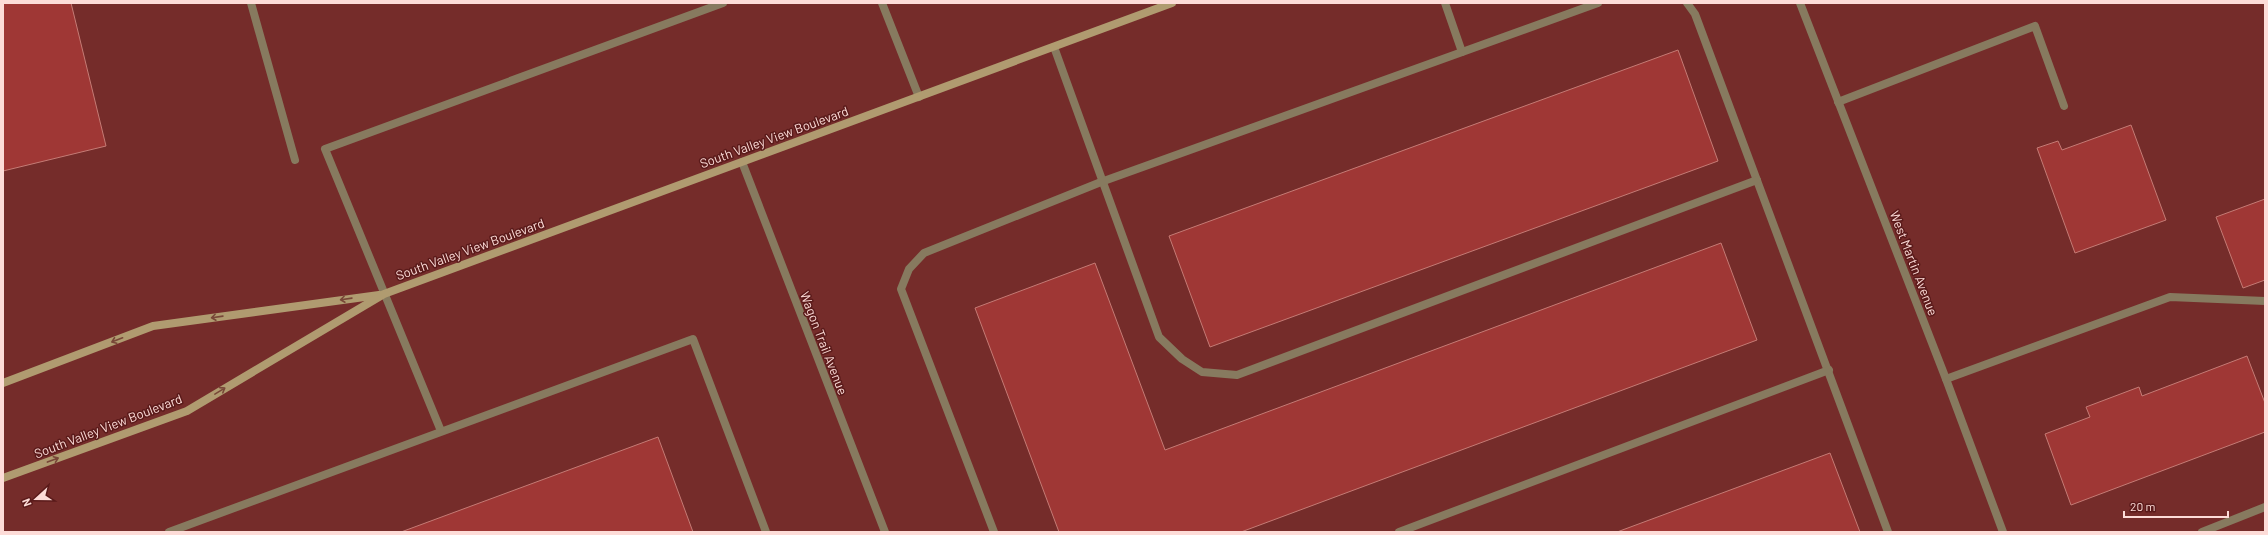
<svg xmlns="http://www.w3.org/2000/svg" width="2268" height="535" font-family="Barlow,sans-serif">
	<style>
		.built { fill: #752c2a }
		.building { fill: #9f3735; stroke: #c57b75 }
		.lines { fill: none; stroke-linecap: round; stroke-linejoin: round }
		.lane { stroke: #877a5f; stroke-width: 8 }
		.street { stroke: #877a5f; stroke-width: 8 }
		.secondary { stroke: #b09b70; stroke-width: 8 }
		.oneway { stroke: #784738 }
		.labels { text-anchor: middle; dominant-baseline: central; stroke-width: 3; stroke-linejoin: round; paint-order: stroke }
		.street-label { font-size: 13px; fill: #fddcd8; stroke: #5a1a1a }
	</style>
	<rect width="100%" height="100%" fill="#662524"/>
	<rect class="built" x="3" y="3" width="2262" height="529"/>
	<g class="building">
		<polygon points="3,3 71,3 106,146 3,171"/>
		<polygon points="1678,50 1718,161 1210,347 1169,236"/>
		<polygon points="2131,125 2166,220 2075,253 2037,148 2058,141 2062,150"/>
		<polygon points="2265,199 2265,280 2243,288 2216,217"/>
		<polygon points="1721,243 1757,340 1241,532 1059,532 975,308 1095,263 1165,450"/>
		<polygon points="2247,356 2265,403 2265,432 2071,505 2045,434 2090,417 2086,407 2139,387 2142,396"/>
		<polygon points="658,437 693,532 401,532"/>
		<polygon points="1830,453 1860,532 1617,532"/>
	</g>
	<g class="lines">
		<g class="lane">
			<polyline points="251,3 295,160"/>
			<polyline points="882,3 919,97"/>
			<polyline points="1445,3 1462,52"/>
			<polyline points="1687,3 1695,14 1888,532"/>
			<polyline points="1054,47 1159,337 1182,359 1202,372 1237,375 1757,180"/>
			<polyline points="1838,102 2035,26 2064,106"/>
			<polyline points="1946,379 2170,297 2265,301"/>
			<polyline points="441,431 325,149 723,3"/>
			<polyline points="169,532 693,339 766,532"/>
			<polyline points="994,532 901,289 909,269 924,253 1101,182 1598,3"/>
			<polyline points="1399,532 1829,370"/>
			<polyline points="2202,532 2265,507"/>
		</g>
		<g class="street">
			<polyline points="1800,3 1946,379 2003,532"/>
			<polyline points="742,162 885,532"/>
		</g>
		<g class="secondary">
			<polyline points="3,383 153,326 379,295"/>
			<polyline points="3,478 187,411 384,294 1172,3"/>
		</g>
	</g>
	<defs><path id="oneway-shaft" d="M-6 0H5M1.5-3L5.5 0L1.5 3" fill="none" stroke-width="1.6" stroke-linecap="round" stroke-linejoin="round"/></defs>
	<g class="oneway">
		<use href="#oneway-shaft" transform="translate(346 299) rotate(172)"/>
		<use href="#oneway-shaft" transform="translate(217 317) rotate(172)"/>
		<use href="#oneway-shaft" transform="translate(117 340) rotate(159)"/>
		<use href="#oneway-shaft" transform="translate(220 391) rotate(-31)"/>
		<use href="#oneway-shaft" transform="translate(53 460) rotate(-20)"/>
	</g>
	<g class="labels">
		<g class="street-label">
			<text transform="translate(774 137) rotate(-20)">South Valley View Boulevard</text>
			<text transform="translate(470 249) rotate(-20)">South Valley View Boulevard</text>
			<text transform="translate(1914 263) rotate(69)">West Martin Avenue</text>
			<text transform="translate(824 343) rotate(69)">Wagon Trail Avenue</text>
			<text transform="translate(108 426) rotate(-21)">South Valley View Boulevard</text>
		</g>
	</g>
	<rect width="2268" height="535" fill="none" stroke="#fddcd8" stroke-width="8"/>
	<g transform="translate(36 499) rotate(249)" stroke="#5a1a1a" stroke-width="3" paint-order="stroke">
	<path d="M0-3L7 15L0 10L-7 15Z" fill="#fddcd8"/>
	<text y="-6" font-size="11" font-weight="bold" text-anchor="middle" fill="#fddcd8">N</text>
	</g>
	<path d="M2124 511v6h104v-6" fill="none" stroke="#fddcd8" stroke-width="2"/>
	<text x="2130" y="511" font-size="12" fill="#fddcd8" stroke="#5a1a1a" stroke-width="3" paint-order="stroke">20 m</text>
</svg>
